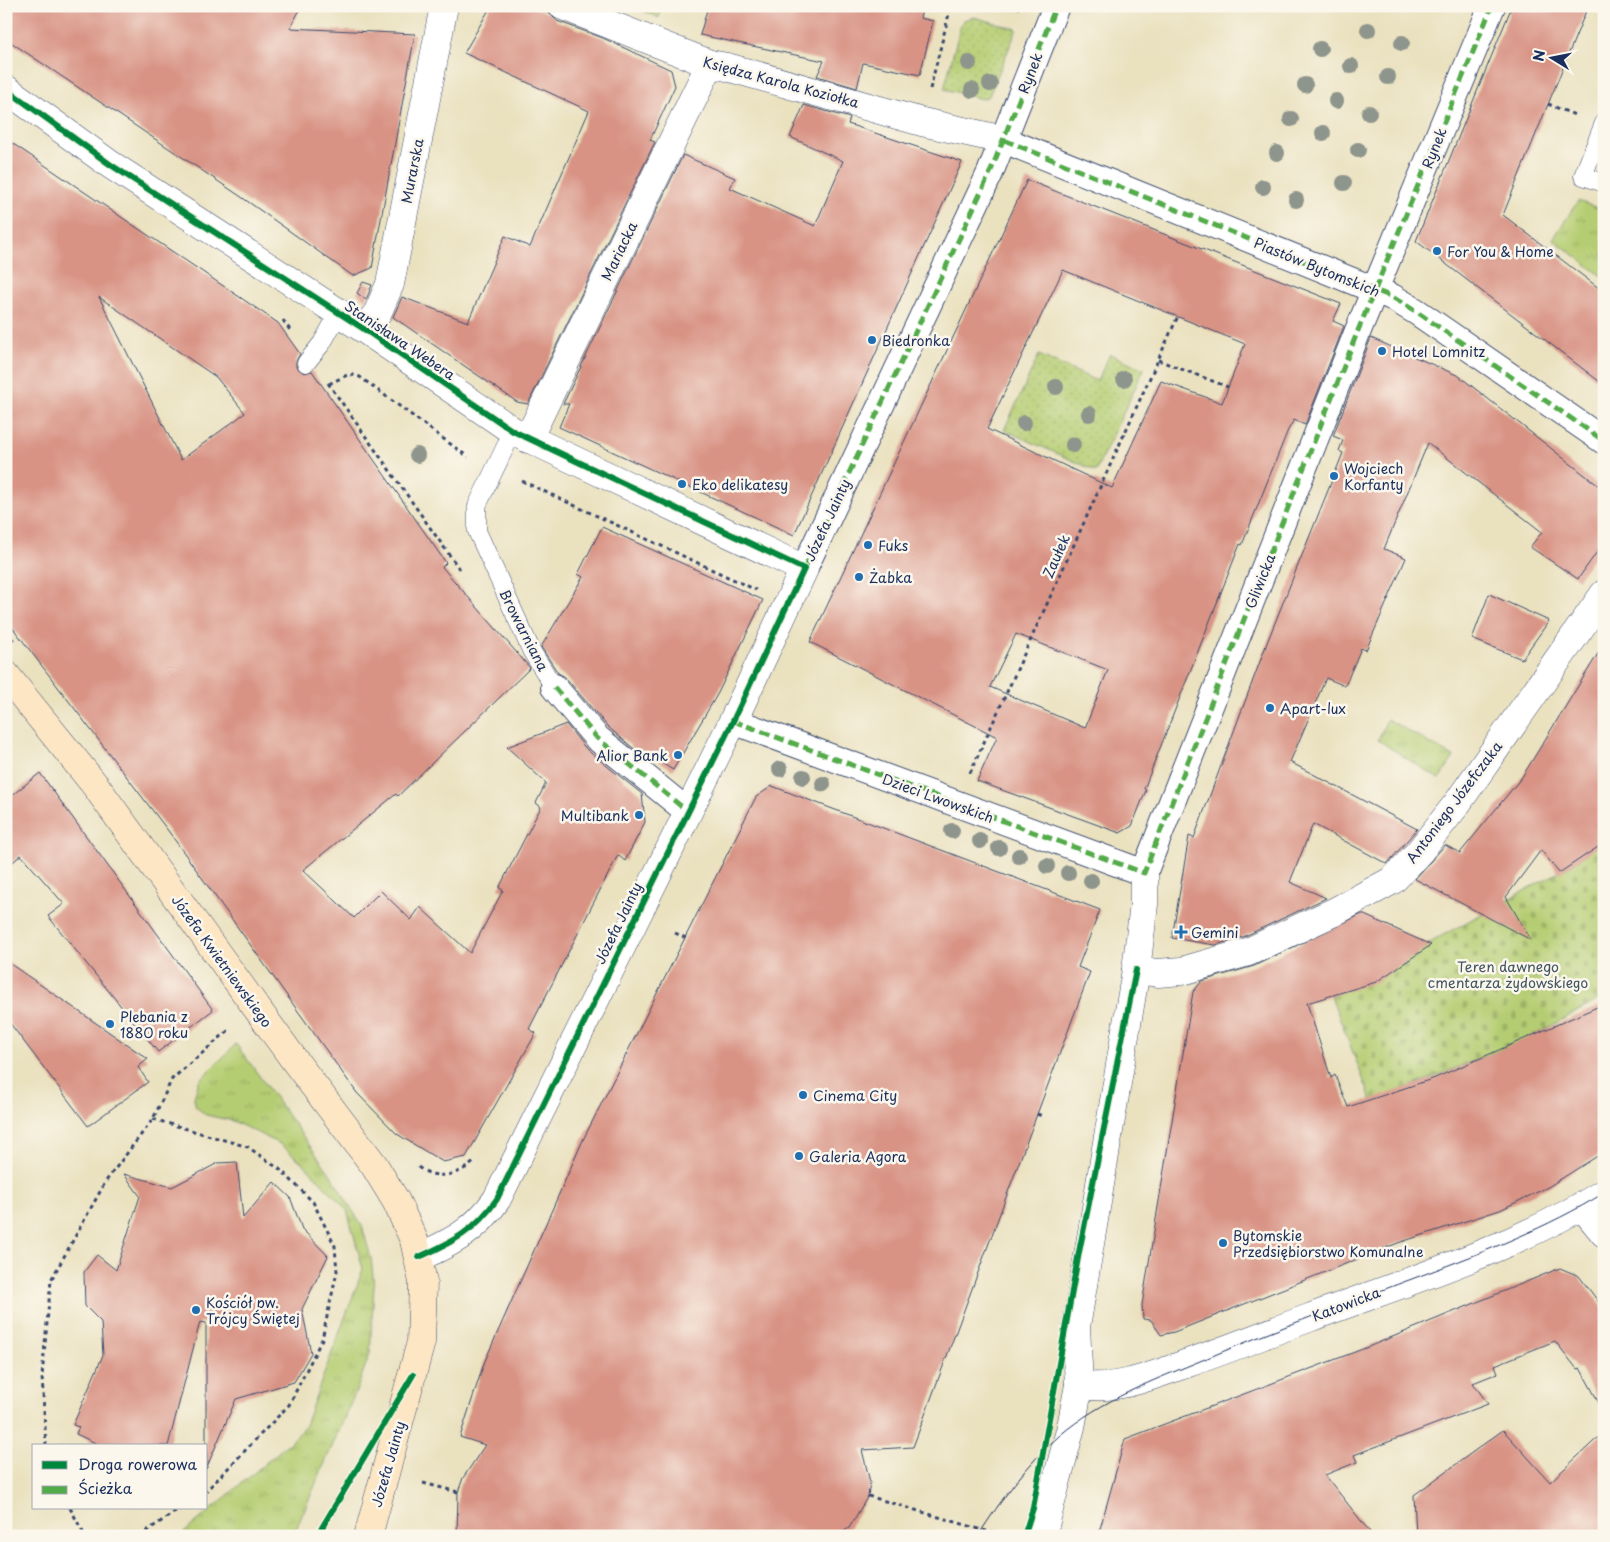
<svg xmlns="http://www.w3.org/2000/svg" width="1610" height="1542" font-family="'Playpen Sans',sans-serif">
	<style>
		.grass { fill: url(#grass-tufts); stroke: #687e68 }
		.cemetery { fill: url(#cemetery-stones); stroke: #687e68 }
		.park { fill: url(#park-dots); stroke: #687e68 }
		.building { fill: #d89384; fill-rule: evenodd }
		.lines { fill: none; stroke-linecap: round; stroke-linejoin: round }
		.service-casing { stroke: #3a4a6d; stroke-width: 19 }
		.pedestrian-casing { stroke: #3a4a6d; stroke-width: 28 }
		.minor-casing { stroke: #3a4a6d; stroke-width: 29 }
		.secondary-casing { stroke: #3a4a6d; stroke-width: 29 }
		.path { stroke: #3a4a6d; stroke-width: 3; stroke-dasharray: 4 4; stroke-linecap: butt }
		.service { stroke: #fff; stroke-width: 18 }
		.pedestrian { stroke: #fff; stroke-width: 26 }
		.minor { stroke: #fff; stroke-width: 28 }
		.secondary { stroke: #fce6c4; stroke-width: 28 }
		.tram { stroke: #1b2f5e; stroke-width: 1 }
		.quiet { stroke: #52ab49; stroke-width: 5; stroke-dasharray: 10 5; stroke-linecap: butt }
		.cycleway-casing { stroke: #fbf7ec; stroke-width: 9 }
		.cycleway { stroke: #00873e; stroke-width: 6 }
		.tree { fill: #8e958c }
		.poi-dot { fill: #1f6fb2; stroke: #fbf7ec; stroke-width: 2 }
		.labels { text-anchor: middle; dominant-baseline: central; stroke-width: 5; stroke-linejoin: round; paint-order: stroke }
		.street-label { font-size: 14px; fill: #1b2f5e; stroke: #fbf7ec }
		.poi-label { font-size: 14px; fill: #1b2f5e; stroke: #fbf7ec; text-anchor: start }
		.park-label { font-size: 14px; fill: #425663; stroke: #fbf7ec }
	</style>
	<defs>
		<pattern id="grass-tufts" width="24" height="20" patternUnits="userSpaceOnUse" patternTransform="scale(1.25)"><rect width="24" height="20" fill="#b5cd72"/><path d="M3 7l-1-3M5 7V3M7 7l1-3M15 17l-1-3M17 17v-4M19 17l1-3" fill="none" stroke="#9bb065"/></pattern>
		<pattern id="cemetery-stones" width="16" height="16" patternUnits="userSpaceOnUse" patternTransform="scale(1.25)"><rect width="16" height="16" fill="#b5cd72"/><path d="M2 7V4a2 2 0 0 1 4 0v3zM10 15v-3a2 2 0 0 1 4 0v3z" fill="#9bb065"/></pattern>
		<pattern id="park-dots" width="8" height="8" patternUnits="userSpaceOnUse" patternTransform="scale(1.25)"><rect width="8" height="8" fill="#b5cd72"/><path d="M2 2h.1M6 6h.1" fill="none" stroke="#9bb065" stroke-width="1.8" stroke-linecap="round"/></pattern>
	</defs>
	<rect width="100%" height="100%" fill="#fbf7ec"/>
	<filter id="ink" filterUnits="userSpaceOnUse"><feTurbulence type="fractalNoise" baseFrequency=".02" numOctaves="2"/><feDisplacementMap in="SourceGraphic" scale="10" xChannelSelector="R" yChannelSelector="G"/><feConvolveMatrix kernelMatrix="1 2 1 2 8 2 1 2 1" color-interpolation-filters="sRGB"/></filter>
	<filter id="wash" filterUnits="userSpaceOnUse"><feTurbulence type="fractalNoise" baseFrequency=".0096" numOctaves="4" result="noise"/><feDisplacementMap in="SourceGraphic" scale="20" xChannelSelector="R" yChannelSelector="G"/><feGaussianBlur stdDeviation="1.12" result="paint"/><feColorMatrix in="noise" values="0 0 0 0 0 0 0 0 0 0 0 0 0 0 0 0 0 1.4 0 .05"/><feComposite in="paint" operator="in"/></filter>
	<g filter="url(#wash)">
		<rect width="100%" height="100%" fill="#eae1bf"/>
		<g class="grass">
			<polygon points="1578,201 1604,210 1603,277 1553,239"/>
			<polygon points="1387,719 1454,757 1439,779 1378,740"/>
			<polygon points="236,1044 329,1172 362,1226 371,1258 374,1286 370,1353 357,1389 293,1536 180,1536 296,1437 305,1425 363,1269 347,1210 304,1164 280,1144 233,1121 206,1115 196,1107 194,1098 199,1081"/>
		</g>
		<polygon class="cemetery" points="1604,842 1604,997 1527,1039 1372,1102 1331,996 1568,867"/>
		<g class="park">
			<polygon points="633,6 661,6 659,18"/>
			<polygon points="974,17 1017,29 989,96 982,99 944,89 961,24 964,20"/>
			<polygon points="1110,354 1144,369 1096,471 1004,430 1039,355 1097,381"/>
		</g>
		<g id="blocks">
			<g class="building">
				<polygon points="6,6 302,6 290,28 415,34 372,268 353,276 240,196 6,39"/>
				<polygon points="491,6 532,6 550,14 557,21 603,38 671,70 675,86 650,140 655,142 528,404 517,402 393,317 402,297 468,322 505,236 530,247 589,111 464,53"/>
				<polygon points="708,6 923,6 920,18 933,21 920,75 863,63 857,88 817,76 824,61 700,35"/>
				<polygon points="1512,6 1588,6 1503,215 1604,292 1604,385 1416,241"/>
				<polygon points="804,105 850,118 848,124 962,162 794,535 559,427 569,404 563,404 683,155 735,178 730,188 815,226 843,161 790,137"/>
				<path d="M 6,139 L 278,323 L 300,354 L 296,361 L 296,367 L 304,373 L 312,371 L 446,563 L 442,567 L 530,668 L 398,796 L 396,794 L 303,870 L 354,918 L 381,891 L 411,920 L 420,907 L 470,953 L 503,890 L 499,888 L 541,807 L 536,803 L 546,783 L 507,747 L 566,724 L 587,750 L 642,794 L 645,822 L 625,861 L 618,855 L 529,1029 L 536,1033 L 466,1157 L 443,1162 L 397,1134 L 357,1093 L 169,832 L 6,619 ZM 99,297 L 216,377 L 245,413 L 181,460 Z"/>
				<path d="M 1027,180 L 1341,304 L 1333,321 L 1344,326 L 1305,425 L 1294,420 L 1288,430 L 1242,545 L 1240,544 L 1144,789 L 1146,790 L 1132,826 L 1120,833 L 977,781 L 997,737 L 810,642 ZM 1063,270 L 1245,344 L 1222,403 L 1161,381 L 1112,488 L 987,429 ZM 1016,634 L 1108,670 L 1085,728 L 990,687 Z"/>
				<polygon points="363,282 372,285 366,300 357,293"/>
				<polygon points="1371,338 1459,376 1604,490 1604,542 1578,579 1530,547 1542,532 1428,443 1384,549 1406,558 1366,650 1361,648 1345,686 1326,678 1290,762 1417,829 1387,864 1313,824 1290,882 1326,898 1243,937 1215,945 1172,938 1189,836 1194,838 1268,640 1343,453 1339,451 1343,440 1333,436"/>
				<polygon points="602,527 763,600 718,693 673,770 639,749 639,753 608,727 565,677 558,673 541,647 583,577 578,574"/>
				<polygon points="1489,594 1549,621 1522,659 1472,639"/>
				<polygon points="1604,644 1604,843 1559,873 1541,850 1506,897 1531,940 1415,879 1445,845 1460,853 1522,777"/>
				<polygon points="40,773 213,1010 158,1052 48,916 64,904 21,855 6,868 6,800"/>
				<polygon points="772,786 1100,910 1078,967 1090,972 913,1447 862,1450 870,1482 868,1496 849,1528 837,1536 457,1536 458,1492 463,1478 485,1445 460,1437 484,1363 583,1140 756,797"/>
				<polygon points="1362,914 1431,945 1376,982 1307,1003 1331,1078 1335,1075 1348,1107 1435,1078 1604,1004 1604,1152 1548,1187 1500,1210 1398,1243 1174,1332 1161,1335 1151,1320 1143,1319 1142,1305 1193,992 1202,981 1254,966"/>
				<polygon points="6,961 148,1059 138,1067 148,1082 88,1126 6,1018"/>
				<polygon points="237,1162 243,1218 274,1182 290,1197 302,1229 328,1256 302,1309 311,1353 294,1382 236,1399 206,1469 206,1323 200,1322 168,1446 102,1446 76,1434 79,1427 73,1425 103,1355 101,1322 85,1306 84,1272 97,1255 116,1270 140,1196 124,1174 172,1187 218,1163"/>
				<polygon points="1560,1268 1579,1276 1604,1309 1604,1412 1580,1368 1577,1369 1555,1341 1495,1365 1498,1373 1473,1383 1488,1404 1354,1455 1357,1462 1325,1475 1373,1536 1098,1536 1125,1439 1368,1347"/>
				<polygon points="1503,1430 1550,1482 1604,1432 1604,1536 1416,1536 1414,1495"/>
			</g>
		</g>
	</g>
	<g filter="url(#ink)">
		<use href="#blocks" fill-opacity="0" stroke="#3a4a6d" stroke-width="1"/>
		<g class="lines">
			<g class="service-casing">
				<g id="service">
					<polyline points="1604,123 1583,176 1604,183"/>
					<polyline points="306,363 322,343 339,313"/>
					<polyline points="513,431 477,506 477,531 532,652 554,687"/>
				</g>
			</g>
			<g class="pedestrian-casing">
				<g id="pedestrian">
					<polyline points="1004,140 1392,297 1417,312 1604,441"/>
					<polyline points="804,569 990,173 1056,6"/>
					<polyline points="554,687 597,738 687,811"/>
					<polyline points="733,721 1144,873 1357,333 1492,6"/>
				</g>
			</g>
			<g class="minor-casing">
				<g id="minor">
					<polyline points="563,6 710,64 727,67 922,122 1004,140"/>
					<path d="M 6,89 L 111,165 L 364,329 L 513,431 L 804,569 L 733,721 L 497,1199 C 476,1230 453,1242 419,1257"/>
					<polyline points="364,329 377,314 390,284 444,6"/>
					<polyline points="528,439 710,64"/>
					<polyline points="1136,970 1158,973 1182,971 1248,952 1334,912 1393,880 1419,852 1456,805 1604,594"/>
					<polyline points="1582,1206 1604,1233"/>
					<path d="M 1079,1385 C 1118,1391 1152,1376 1188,1363 C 1229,1349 1268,1333 1309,1318 C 1408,1281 1513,1249 1604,1193"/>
					<polyline points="1042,1536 1071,1427 1079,1385 1076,1327 1136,970 1144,904 1144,873"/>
				</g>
			</g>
			<g class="secondary-casing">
				<polyline id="secondary" points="6,675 95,785 295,1061 374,1165 396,1201 414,1240 423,1282 421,1342 368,1536"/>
			</g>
			<g class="path">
				<polyline points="1010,6 1019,8"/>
				<polyline points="930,89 951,6"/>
				<polyline points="1548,104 1575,115"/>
				<polyline points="283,320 292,333"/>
				<polyline points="1158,360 1228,387"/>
				<polyline points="328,383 460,570"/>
				<polyline points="329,384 349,374 360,377 468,457"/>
				<polyline points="522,481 756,590"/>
				<polyline points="6,631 14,641"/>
				<polyline points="970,773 1178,316"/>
				<polyline points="675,933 686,938"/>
				<polyline points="1037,1114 1042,1116"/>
				<polyline points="153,1119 248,1147 282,1171 313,1202 335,1246 337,1272 322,1339 289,1405 206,1491"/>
				<path d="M 418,1167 C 437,1181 458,1176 475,1161"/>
				<polyline points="46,1446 42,1376 51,1280 106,1181 153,1119 172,1079 229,1030"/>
				<polyline points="423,1483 458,1492"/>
				<polyline points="868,1496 1003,1536"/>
				<polyline points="70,1508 85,1536"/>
				<polyline points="139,1536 181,1508"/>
			</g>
			<use href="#service" class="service"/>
			<use href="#pedestrian" class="pedestrian"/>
			<use href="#minor" class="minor"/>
			<use href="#secondary" class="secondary"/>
			<path class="tram" d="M 978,1536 C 1001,1500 1026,1465 1059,1436 C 1101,1400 1154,1380 1205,1359 C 1278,1328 1351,1302 1425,1274 C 1486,1251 1547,1228 1604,1193"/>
			<g class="quiet">
				<polyline points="1004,140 1392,297 1417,312 1604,441"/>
				<polyline points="804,569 990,173 1056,6"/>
				<polyline points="554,687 597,738 687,811"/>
				<polyline points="733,721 1144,873 1357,333 1492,6"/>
			</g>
			<g class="cycleway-casing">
				<g id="cycleway">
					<path d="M 6,89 L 111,165 L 364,329 L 513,431 L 804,569 L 733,721 L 497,1199 C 476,1230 453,1242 419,1257"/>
					<polyline points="317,1536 413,1375"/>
					<polyline points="1024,1536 1033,1508 1079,1252 1136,970"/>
				</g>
			</g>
			<use href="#cycleway" class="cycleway"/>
		</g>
		<g class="tree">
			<circle cx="1368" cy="30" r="8"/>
			<circle cx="1402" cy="43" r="8"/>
			<circle cx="1320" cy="49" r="8"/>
			<circle cx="969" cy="63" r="8"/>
			<circle cx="1351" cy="66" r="8"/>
			<circle cx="1388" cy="77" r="8"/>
			<circle cx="990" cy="84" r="8"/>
			<circle cx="1305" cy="85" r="8"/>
			<circle cx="972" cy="90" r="8"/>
			<circle cx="1336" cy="101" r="8"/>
			<circle cx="1369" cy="113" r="8"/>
			<circle cx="1291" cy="119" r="8"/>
			<circle cx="1323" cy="133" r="8"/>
			<circle cx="1358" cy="150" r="8"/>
			<circle cx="1277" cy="153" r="8"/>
			<circle cx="1344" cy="183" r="8"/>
			<circle cx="1263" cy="187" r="8"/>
			<circle cx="1296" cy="200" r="8"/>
			<circle cx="1124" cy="379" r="8"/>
			<circle cx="1056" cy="387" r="8"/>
			<circle cx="1089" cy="414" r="8"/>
			<circle cx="1024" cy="423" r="8"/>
			<circle cx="1073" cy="445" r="8"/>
			<circle cx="417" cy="455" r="8"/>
			<circle cx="780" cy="769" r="8"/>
			<circle cx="803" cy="777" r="8"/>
			<circle cx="823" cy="784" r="8"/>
			<circle cx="952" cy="831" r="8"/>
			<circle cx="980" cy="841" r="8"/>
			<circle cx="999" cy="848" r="8"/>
			<circle cx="1019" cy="856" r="8"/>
			<circle cx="1047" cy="866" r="8"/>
			<circle cx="1068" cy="873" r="8"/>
			<circle cx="1091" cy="881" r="8"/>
		</g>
	</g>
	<g class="poi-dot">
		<circle cx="1437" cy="251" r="5"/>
		<circle cx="872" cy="340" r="5"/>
		<circle cx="1382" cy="351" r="5"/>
		<circle cx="1334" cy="476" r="5"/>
		<circle cx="682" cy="484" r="5"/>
		<circle cx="868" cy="545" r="5"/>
		<circle cx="859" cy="577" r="5"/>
		<circle cx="1270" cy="708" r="5"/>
		<circle cx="678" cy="755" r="5"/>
		<circle cx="639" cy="815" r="5"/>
		<path d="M1178.5 924.5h5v5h5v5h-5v5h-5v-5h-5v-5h5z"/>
		<circle cx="110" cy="1024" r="5"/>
		<circle cx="803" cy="1095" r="5"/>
		<circle cx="799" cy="1156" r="5"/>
		<circle cx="1223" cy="1243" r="5"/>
		<circle cx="196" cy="1310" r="5"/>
	</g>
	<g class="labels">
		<g class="street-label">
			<text transform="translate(1030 73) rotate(-69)">Rynek</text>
			<text transform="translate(781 82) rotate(15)">Księdza Karola Koziołka</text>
			<text transform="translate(1434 148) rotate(-68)">Rynek</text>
			<text transform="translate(412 171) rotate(-79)">Murarska</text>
			<text transform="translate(619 251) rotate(-64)">Mariacka</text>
			<text transform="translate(1317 267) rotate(22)">Piastów Bytomskich</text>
			<text transform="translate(400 340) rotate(34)">Stanisława Webera</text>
			<text transform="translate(827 520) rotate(-65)">Józefa Jainty</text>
			<text transform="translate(1056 556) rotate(-66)">Zaułek</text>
			<text transform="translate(1260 581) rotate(-68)">Gliwicka</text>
			<text transform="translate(524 630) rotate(63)">Browarniana</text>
			<text transform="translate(938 798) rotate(20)">Dzieci Lwowskich</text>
			<text transform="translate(1454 802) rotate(-53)">Antoniego Józefczaka</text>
			<text transform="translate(618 923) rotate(-64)">Józefa Jainty</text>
			<text transform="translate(222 961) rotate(54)">Józefa Kwietniewskiego</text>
			<text transform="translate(1346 1304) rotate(-21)">Katowicka</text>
			<text transform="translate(388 1464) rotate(-74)">Józefa Jainty</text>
		</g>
		<g class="poi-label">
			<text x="1447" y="251">For You &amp; Home</text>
			<text x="882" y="340">Biedronka</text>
			<text x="1392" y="351">Hotel Lomnitz</text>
			<text x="1344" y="468">Wojciech<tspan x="1344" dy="16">Korfanty</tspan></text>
			<text x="692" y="484">Eko delikatesy</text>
			<text x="878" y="545">Fuks</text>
			<text x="869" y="577">Żabka</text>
			<text x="1280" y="708">Apart-lux</text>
			<text x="668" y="755" text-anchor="end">Alior Bank</text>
			<text x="629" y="815" text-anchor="end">Multibank</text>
			<text x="1191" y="932">Gemini</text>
			<text x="120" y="1016">Plebania z<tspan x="120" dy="16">1880 roku</tspan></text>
			<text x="813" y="1095">Cinema City</text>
			<text x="809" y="1156">Galeria Agora</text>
			<text x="1233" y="1235">Bytomskie<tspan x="1233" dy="16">Przedsiębiorstwo Komunalne</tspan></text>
			<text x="206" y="1302">Kościół pw.<tspan x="206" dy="16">Trójcy Świętej</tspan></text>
		</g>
		<g class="park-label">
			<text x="1508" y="966">Teren dawnego<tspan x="1508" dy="16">cmentarza żydowskiego</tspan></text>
		</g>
	</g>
	<rect width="1610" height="1542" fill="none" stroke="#fbf7ec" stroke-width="25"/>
	<rect x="32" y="1444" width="175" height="65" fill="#fbf7ec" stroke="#a1a7b3"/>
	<rect x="42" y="1461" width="25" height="8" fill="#00873e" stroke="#a1a7b3"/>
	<text x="78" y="1470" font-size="15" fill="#1b2f5e">Droga rowerowa</text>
	<rect x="42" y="1486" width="25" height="8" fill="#52ab49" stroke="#a1a7b3"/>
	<text x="78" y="1494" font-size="15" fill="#1b2f5e">Ścieżka</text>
	<g transform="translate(1552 58) rotate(280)" stroke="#fbf7ec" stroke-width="4" paint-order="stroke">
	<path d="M0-4L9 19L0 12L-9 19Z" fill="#1b2f5e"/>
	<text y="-8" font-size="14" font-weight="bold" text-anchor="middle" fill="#1b2f5e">N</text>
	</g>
</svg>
